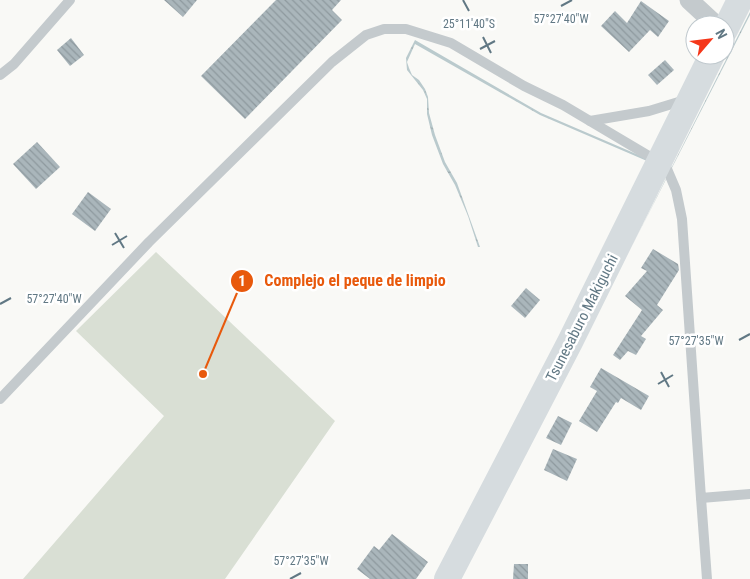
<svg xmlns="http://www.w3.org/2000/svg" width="750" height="579" font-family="'Roboto Condensed',sans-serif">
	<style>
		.green { fill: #d9dfd4 }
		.water { fill: url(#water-ripples) }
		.building { fill: url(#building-back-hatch) }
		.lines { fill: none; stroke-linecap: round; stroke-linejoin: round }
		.lane { stroke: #c4cacd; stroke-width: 10 }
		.street { stroke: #c4cacd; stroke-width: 19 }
		.secondary { stroke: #d6dcdf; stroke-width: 26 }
		.ticks { fill: none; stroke: #617884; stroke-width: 2 }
		.labels { text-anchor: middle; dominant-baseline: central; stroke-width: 5; stroke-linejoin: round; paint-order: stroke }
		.street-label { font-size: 15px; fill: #617884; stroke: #fff }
		.ticks-label { font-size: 12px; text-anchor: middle; fill: #617884; stroke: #fff; stroke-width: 5; stroke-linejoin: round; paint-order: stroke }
		.leader { fill: none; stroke: #e8590c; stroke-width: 2 }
		.callout-dot { fill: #e8590c; stroke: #fff; stroke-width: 2 }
		.mark-label { font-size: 15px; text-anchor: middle; font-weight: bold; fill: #fff }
		.callout-label { font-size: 16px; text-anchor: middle; font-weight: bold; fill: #e8590c; stroke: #fff; stroke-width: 5; stroke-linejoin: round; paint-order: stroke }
	</style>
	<defs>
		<pattern id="water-ripples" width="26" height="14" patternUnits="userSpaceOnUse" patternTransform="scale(1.25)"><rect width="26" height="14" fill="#bacacd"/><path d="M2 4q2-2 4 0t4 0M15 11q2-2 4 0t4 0" fill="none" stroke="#9ba9ac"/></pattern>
		<pattern id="building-back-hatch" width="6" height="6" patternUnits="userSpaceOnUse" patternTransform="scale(1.25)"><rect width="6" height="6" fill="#aab6bb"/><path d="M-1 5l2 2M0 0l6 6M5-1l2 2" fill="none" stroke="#8e999e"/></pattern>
	</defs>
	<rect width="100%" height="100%" fill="#f9f9f6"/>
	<polygon class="green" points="156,252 335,421 225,579 23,579 164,416 76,331"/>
	<g class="water">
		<polygon points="750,12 750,15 632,246"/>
		<polygon points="415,40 541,113 648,159 647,161 540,115 415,44 407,62 409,68 412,75 419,80 425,89 428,97 429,113 435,135 445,162 457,183 480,247 478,247 468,216 455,185 443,164 432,135 427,114 427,99 423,90 407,70 406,58"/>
	</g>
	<g class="building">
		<polygon points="164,0 197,0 183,17"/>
		<polygon points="276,0 341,0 332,10 342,20 245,119 201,76"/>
		<polygon points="641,1 669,21 658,37 650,30 629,52 601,26 615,11 627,23"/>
		<polygon points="71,38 84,55 70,66 57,50"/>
		<polygon points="665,60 674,70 657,85 648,75"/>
		<polygon points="37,142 60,167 36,189 13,164"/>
		<polygon points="88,192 111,209 95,231 72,214"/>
		<polygon points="653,249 678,264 679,270 657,305 663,310 641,336 646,339 636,355 628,351 620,360 613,355 642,310 625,296 647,271 641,268"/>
		<polygon points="526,288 540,300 525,318 511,306"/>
		<polygon points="601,368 649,396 641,410 621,398 618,403 616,402 597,432 579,421 597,391 590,387"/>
		<polygon points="558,416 572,423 561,445 546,438"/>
		<polygon points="553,449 577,459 567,481 544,470"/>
		<polygon points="392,534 428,562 416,579 370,579 357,569 374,546 379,550"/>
		<polygon points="514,564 528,564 528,579 513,579"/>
	</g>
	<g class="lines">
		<g class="lane">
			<polyline points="0,75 14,64 70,0"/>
			<polyline points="590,121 649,111 685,100"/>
			<polyline points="664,162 676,190 682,219 701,498 750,494"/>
			<polyline points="0,399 149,242 332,62 366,35 384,29 406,29 451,43 524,86 563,105 659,162"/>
			<polyline points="701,498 707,579"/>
		</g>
		<polyline class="street" points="689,0 716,25"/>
		<g class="secondary">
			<polyline points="725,30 740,0"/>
			<polyline points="447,579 570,342 712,55"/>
		</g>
	</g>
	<path class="ticks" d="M 463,0 L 469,11M 561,6 L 572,0M 483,37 L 491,53M 480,49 L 495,41M 115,233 L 124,248M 112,245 L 127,236M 0,304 L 11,298M 739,340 L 750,334M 661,372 L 669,387M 658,384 L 673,375M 290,579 L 301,573"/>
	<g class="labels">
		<g class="street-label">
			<text transform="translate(582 318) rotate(-63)">Tsunesaburo Makiguchi</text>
		</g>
	</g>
	<g class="ticks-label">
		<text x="561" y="23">57°27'40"W</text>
		<text x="469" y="28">25°11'40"S</text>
		<text x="54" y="303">57°27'40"W</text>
		<text x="696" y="345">57°27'35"W</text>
		<text x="301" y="565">57°27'35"W</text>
	</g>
	<path class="leader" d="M203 374L242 281"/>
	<g class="callout-dot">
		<circle cx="203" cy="374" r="5"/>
		<circle cx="242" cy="281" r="12"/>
	</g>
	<g class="mark-label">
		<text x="242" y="286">1</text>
	</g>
	<g class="callout-label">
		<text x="355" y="286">Complejo el peque de limpio</text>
	</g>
	<g transform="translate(710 40) rotate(62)"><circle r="24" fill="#ffffff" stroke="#c0c9ce"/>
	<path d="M0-4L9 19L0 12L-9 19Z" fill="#f5371a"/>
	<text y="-8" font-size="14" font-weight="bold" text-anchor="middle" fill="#617884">N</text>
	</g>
</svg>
